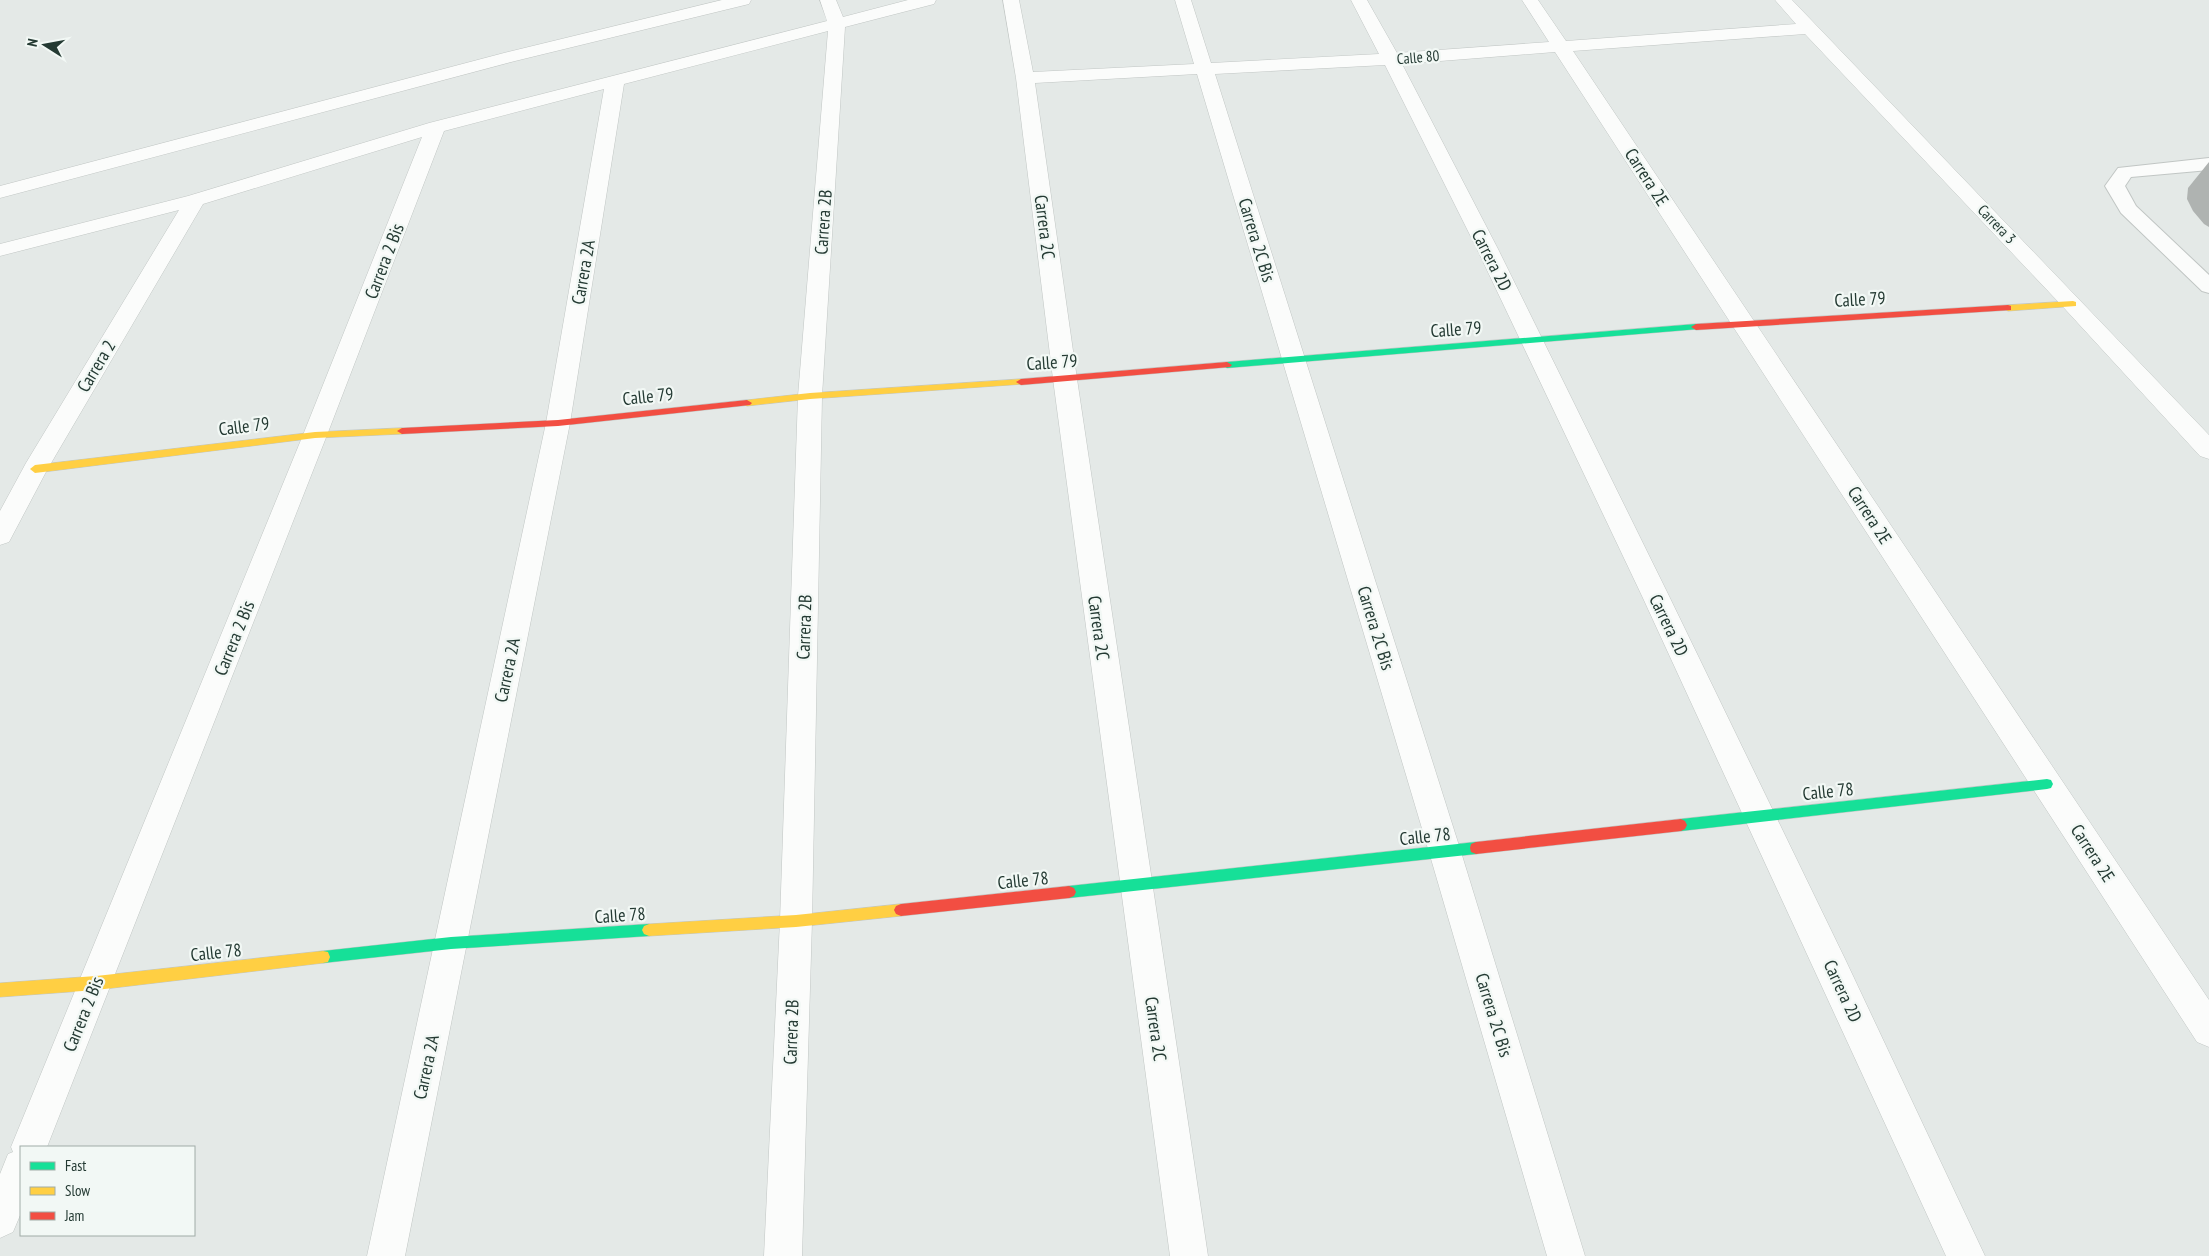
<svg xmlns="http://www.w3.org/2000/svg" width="2209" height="1256" font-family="'PT Sans Narrow',sans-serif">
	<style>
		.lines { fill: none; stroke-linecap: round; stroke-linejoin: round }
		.lane-casing { stroke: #c1c6c4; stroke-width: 2 }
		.street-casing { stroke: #c1c6c4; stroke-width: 1 }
		.fast-casing { stroke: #c0c6c4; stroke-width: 1 }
		.slow-casing { stroke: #c0c6c4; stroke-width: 1 }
		.jam-casing { stroke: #c0c6c4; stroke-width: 1 }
		.lane { fill: #fbfcfb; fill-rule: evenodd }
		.street { fill: #fbfcfb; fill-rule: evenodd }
		.fast { fill: #16e098; fill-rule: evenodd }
		.slow { fill: #ffcf43; fill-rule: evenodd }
		.jam { fill: #f24e42; fill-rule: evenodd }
		.wall { fill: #afb3b1 }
		.labels { text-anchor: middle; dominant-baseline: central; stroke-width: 4.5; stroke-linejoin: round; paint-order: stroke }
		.far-street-label { font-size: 15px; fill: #243a33; stroke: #f2f8f5 }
		.street-label { font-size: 18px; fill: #243a33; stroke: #f2f8f5 }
	</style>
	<rect width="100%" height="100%" fill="#e4e9e7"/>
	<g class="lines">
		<g class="lane-casing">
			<polygon id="lane" points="2209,158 2209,170 2131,177 2125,186 2136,206 2209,275 2209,293 2202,291 2121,213 2105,186 2118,168"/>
		</g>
		<g class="street-casing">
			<g id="street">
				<polygon points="722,0 751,0 749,4 515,61 0,198 0,186 504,53"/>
				<polygon points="820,0 836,0 843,17 908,0 936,0 934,4 845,27 822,396 812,921 802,1256 764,1256 780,921 798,396 828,31 624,84 570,423 405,1256 367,1256 546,423 604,89 444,131 327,435 47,1147 21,1147 21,1213 13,1232 0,1238 0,1174 8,1154 13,1152 11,1147 303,435 422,137 203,204 47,470 9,542 0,545 0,511 26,463 179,210 0,256 0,244 188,196 429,123 827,21"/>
				<polygon points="1003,0 1019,0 1033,72 1194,64 1175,0 1191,0 1211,63 1379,54 1351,0 1367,0 1397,53 1549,42 1522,0 1538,0 1566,41 1796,24 1775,0 1792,0 2209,435 2209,459 2200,456 2065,309 1805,34 1573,51 2209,1000 2209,1047 2197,1042 1555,52 1402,64 1498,249 1669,596 1846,961 1985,1256 1946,1256 1642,596 1477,249 1385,65 1215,74 1461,852 1585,1256 1547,1256 1429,852 1197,74 1035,83 1077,379 1208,1256 1170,1256 1053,379 1016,78"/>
			</g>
		</g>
		<g class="fast-casing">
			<g id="fast">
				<polygon points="1696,324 1701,327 1699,329 1227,368 1222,365 1227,362"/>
				<polygon points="2047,779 2051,780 2053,784 2051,788 2047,789 1681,831 1677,829 1675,825 1677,821 1681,819"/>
				<polygon points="1476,842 1481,844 1482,848 1481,852 1476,854 1069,898 1064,896 1062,892 1064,888 1069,886"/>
				<polygon points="649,924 654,926 656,930 654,934 649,936 451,949 323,963 318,962 316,957 318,952 323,951 451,937"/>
			</g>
		</g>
		<g class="slow-casing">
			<g id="slow">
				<polygon points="2073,301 2076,302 2076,306 2008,311 2003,308 2008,305"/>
				<polygon points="1021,379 1024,380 1024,384 810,399 747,406 742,403 747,400 810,393"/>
				<polygon points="402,428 407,431 402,434 315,438 35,473 30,469 35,465 315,432"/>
				<polygon points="901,904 906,906 908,910 906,914 901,916 796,927 649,936 644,934 642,930 644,926 649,924 796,915"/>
				<polygon points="323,951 328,952 330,957 328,962 323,963 96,990 0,997 0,983 96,976"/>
			</g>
		</g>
		<g class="jam-casing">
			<g id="jam">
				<polygon points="2008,305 2011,306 2011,310 1696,330 1691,327 1696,324"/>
				<polygon points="1227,362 1232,365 1230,367 1021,385 1016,382 1021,379"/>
				<polygon points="747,400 752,403 750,405 558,426 402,434 397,431 402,428 558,420"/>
				<polygon points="1681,819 1685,821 1687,825 1685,829 1681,831 1476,854 1471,852 1470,848 1471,844 1476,842"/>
				<polygon points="1069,886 1074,888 1076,892 1074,896 1069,898 901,916 896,914 894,910 896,906 901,904"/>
			</g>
		</g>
		<use href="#lane" class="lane"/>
		<use href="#street" class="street"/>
		<use href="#fast" class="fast"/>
		<use href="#slow" class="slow"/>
		<use href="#jam" class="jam"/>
	</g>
	<polygon class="wall" points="2209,162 2209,227 2204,224 2193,211 2187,199 2188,188"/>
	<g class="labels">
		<g class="far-street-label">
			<text transform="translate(1418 57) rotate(-5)">Calle 80</text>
			<text transform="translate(1997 224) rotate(46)">Carrera 3</text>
		</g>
		<g class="street-label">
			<text transform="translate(1647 177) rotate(57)">Carrera 2E</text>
			<text transform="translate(823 222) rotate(-86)">Carrera 2B</text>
			<text transform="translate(1045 227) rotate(83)">Carrera 2C</text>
			<text transform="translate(1257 240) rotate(73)">Carrera 2C Bis</text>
			<text transform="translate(1492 260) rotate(63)">Carrera 2D</text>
			<text transform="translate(384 261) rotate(-69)">Carrera 2 Bis</text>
			<text transform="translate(583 272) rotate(-80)">Carrera 2A</text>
			<text transform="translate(1860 299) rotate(-3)">Calle 79</text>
			<text transform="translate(1456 329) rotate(-4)">Calle 79</text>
			<text transform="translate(1052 362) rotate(-4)">Calle 79</text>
			<text transform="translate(96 366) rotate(-59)">Carrera 2</text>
			<text transform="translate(648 396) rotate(-6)">Calle 79</text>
			<text transform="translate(244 426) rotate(-7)">Calle 79</text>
			<text transform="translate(1870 515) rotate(57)">Carrera 2E</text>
			<text transform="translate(1669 625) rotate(64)">Carrera 2D</text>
			<text transform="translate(804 627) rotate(-88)">Carrera 2B</text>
			<text transform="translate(1099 628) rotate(82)">Carrera 2C</text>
			<text transform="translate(1376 628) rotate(73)">Carrera 2C Bis</text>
			<text transform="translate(234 638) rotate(-68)">Carrera 2 Bis</text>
			<text transform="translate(507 670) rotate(-78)">Carrera 2A</text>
			<text transform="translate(1828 791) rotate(-6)">Calle 78</text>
			<text transform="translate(1425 836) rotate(-6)">Calle 78</text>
			<text transform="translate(2093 853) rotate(57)">Carrera 2E</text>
			<text transform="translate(1023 880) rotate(-6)">Calle 78</text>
			<text transform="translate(620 915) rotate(-4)">Calle 78</text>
			<text transform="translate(216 952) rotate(-6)">Calle 78</text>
			<text transform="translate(1843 991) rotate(65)">Carrera 2D</text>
			<text transform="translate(83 1014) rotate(-68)">Carrera 2 Bis</text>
			<text transform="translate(1494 1015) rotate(73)">Carrera 2C Bis</text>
			<text transform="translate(1156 1029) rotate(82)">Carrera 2C</text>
			<text transform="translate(791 1032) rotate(-88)">Carrera 2B</text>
			<text transform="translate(426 1067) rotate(-78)">Carrera 2A</text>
		</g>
	</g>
	<rect x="20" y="1146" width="175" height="90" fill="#f2f8f5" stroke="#a0aca7"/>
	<rect x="30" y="1162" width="25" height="8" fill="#16e098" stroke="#a0aca7"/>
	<text x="65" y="1171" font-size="15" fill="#243a33">Fast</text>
	<rect x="30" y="1187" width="25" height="8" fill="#ffcf43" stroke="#a0aca7"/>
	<text x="65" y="1196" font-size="15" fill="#243a33">Slow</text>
	<rect x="30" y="1212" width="25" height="8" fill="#f24e42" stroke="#a0aca7"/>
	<text x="65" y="1221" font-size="15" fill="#243a33">Jam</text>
	<g transform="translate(45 45) rotate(281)" stroke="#f2f8f5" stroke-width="4" paint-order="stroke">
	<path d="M0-4L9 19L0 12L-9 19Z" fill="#243a33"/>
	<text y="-8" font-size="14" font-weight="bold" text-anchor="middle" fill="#243a33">N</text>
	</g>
</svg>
